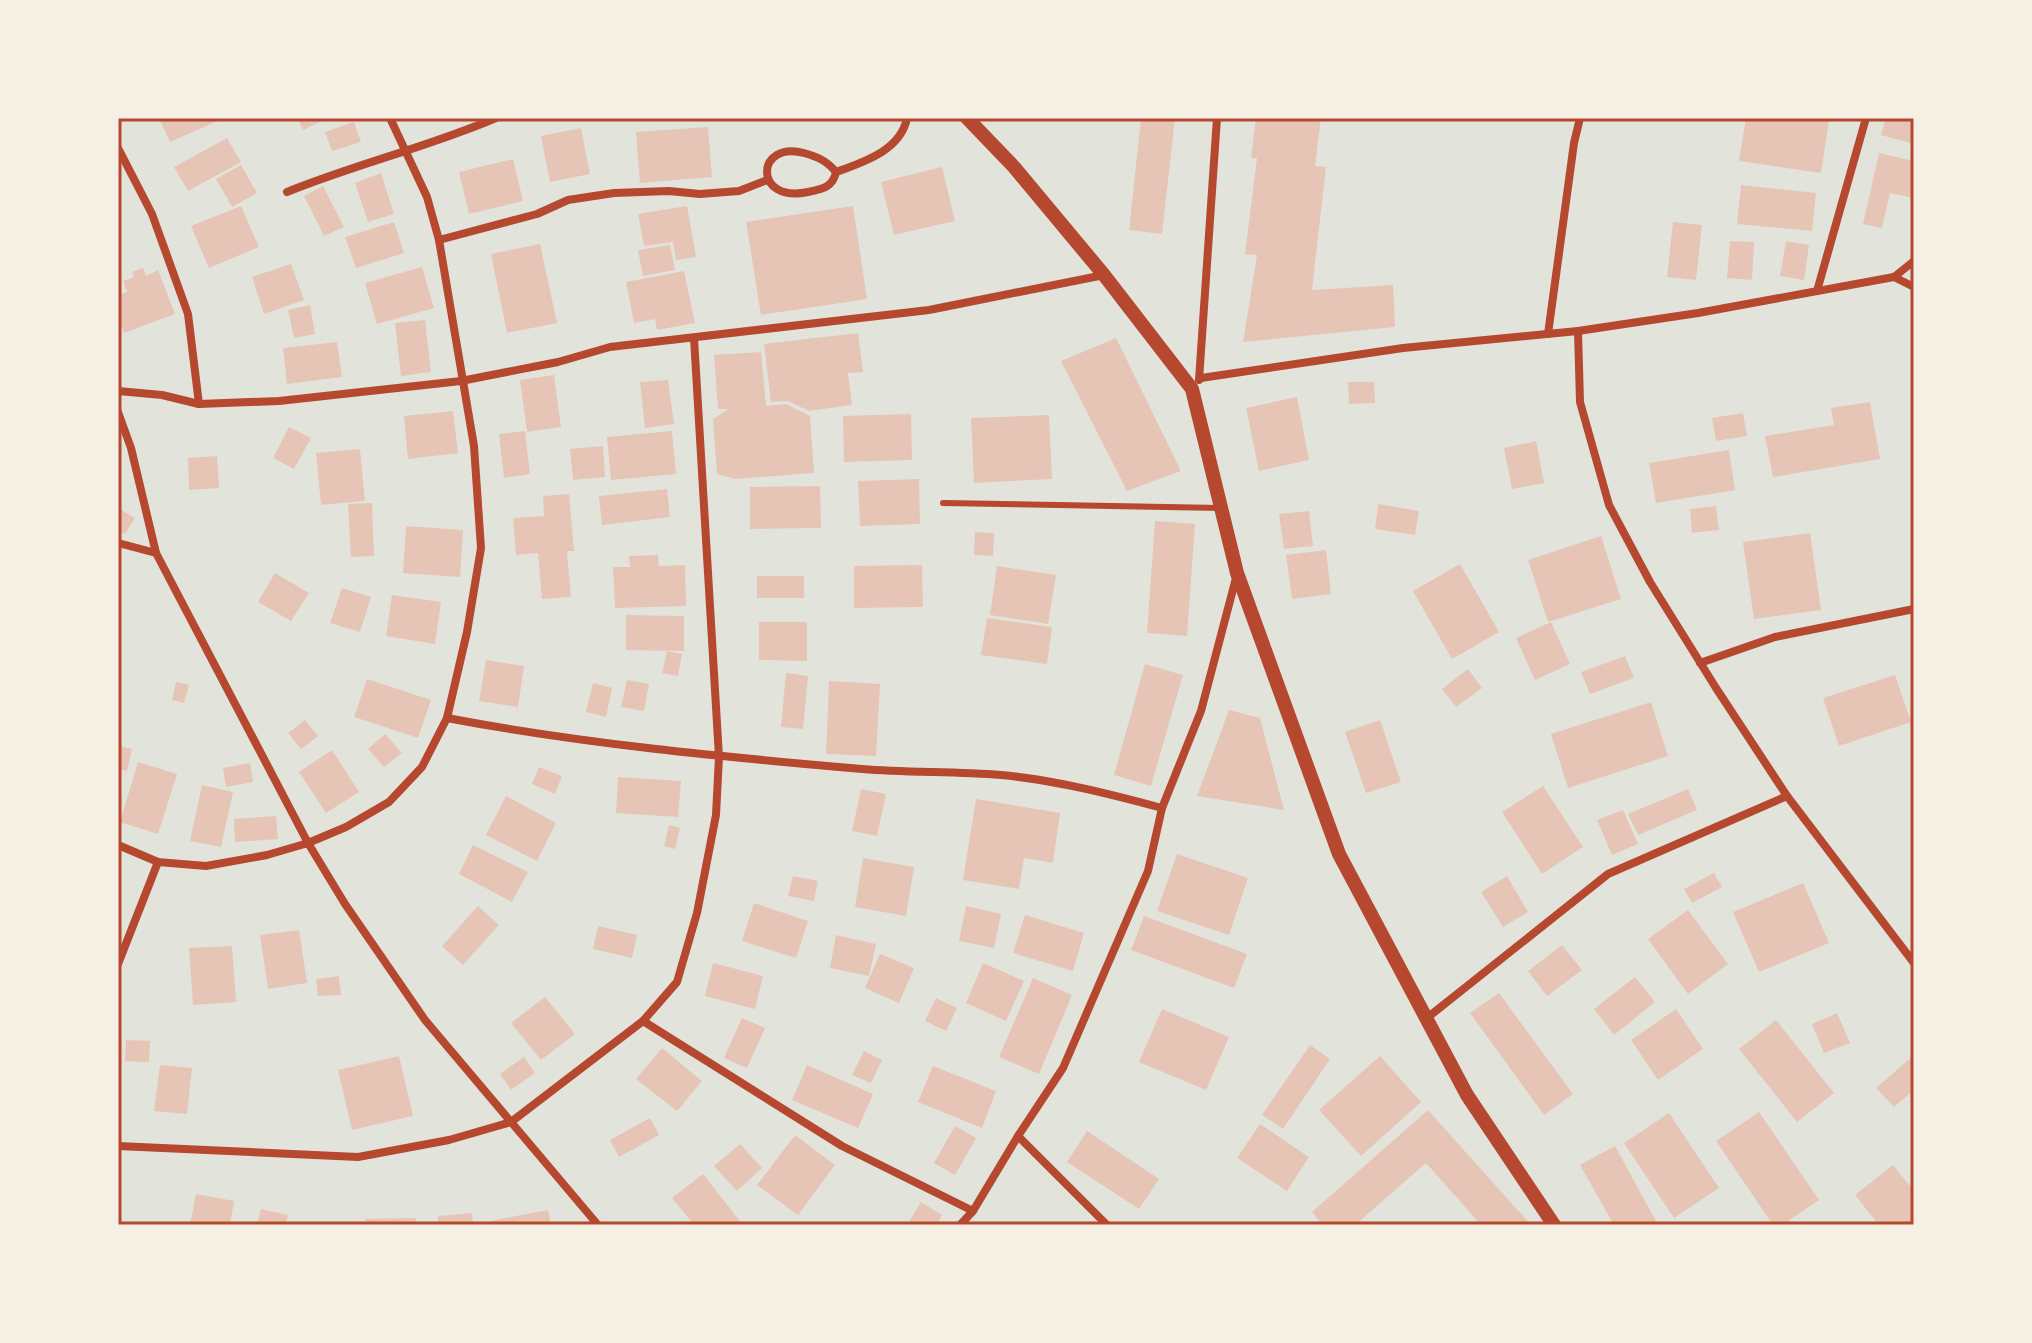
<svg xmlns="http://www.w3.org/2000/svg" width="2032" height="1343" font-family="'DM Sans',sans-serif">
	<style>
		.green { fill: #e2e4dc }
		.building { fill: #e6c5b7 }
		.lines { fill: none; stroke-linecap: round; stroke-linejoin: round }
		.service { stroke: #b5482f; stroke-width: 6 }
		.minor { stroke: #b5482f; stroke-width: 8 }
		.tertiary { stroke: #b5482f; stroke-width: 14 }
		.neatline { fill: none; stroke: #b5482f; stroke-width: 3 }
	</style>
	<rect width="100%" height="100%" fill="#f6efe4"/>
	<rect class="green" x="118" y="118" width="1796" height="1107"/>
	<g class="building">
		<polygon points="159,118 224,118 170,142"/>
		<polygon points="297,118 328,118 303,130"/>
		<polygon points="1141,118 1175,118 1162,234 1129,230"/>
		<polygon points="1256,118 1321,118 1315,166 1326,167 1312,290 1393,285 1395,327 1243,342 1257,255 1245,254 1257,158 1251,158"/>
		<polygon points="1746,118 1809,118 1829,121 1821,173 1739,161"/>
		<polygon points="1886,118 1914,118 1914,144 1881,135"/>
		<polygon points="354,122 361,142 332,151 325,132"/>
		<polygon points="708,127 712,177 640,183 636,132"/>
		<polygon points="581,128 590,174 550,182 541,136"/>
		<polygon points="227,138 241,162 188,191 174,167"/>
		<polygon points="1879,153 1914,161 1914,198 1890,193 1882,228 1863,224"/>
		<polygon points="513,159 523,201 469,214 459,172"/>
		<polygon points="241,165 257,193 232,207 216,179"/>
		<polygon points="942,167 955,221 894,235 881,182"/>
		<polygon points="381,173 394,214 368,222 355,183"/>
		<polygon points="1741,185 1816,193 1812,231 1737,224"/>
		<polygon points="323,186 344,227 324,236 304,196"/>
		<polygon points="241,206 259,247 209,268 191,226"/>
		<polygon points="687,206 696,257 676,260 673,242 644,246 638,214"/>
		<polygon points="853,206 867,299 761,315 746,222"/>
		<polygon points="394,222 404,253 356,268 345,237"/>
		<polygon points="1673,222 1702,225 1696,280 1667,277"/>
		<polygon points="1730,241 1754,242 1752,280 1727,278"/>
		<polygon points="1786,241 1809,245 1804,280 1780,276"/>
		<polygon points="540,244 557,323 507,333 491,254"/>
		<polygon points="670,245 675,270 643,276 638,250"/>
		<polygon points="291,264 304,300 264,314 252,277"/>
		<polygon points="422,267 434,308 377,324 365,283"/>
		<polygon points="143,268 146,276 158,270 175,314 124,333 118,317 118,295 127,292 123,281 134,277 132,272"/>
		<polygon points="684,271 695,323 657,330 655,319 634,323 626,282"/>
		<polygon points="310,305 315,334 294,338 288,310"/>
		<polygon points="425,320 431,372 401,376 395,323"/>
		<polygon points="858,333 863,372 848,373 852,405 809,411 788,401 771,402 764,344"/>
		<polygon points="1116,338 1181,471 1127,491 1061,361"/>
		<polygon points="337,342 342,377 287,384 283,348"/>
		<polygon points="761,352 766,406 786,404 810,416 814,473 735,479 717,474 713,419 729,409 718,409 714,355"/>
		<polygon points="554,375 561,427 527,432 520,380"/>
		<polygon points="668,380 674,424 645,428 640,382"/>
		<polygon points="1348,382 1374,382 1375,403 1349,404"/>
		<polygon points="1297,397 1309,460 1259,471 1246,408"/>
		<polygon points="1870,402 1880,459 1773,477 1765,436 1834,425 1831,408"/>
		<polygon points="453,411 458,453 408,459 404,416"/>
		<polygon points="1743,413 1747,436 1716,441 1712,418"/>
		<polygon points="911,414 912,460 844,462 843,416"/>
		<polygon points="1049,415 1052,479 974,483 971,418"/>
		<polygon points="289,427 311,438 294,469 273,458"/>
		<polygon points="525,431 530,474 504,478 499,434"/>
		<polygon points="672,431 676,474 611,480 607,437"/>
		<polygon points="1536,441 1544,483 1512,489 1504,448"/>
		<polygon points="603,446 605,477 573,480 570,449"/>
		<polygon points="360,449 365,501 321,505 316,453"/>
		<polygon points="1729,450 1735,490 1656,503 1649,463"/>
		<polygon points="217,456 219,488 189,490 188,458"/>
		<polygon points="919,479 920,524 860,526 858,481"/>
		<polygon points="820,486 821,528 750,529 750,487"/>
		<polygon points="667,489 670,517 602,525 599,496"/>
		<polygon points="569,494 574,551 567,551 571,597 542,599 538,553 516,555 513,518 544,516 543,496"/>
		<polygon points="372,503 374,556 351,557 348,504"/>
		<polygon points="1378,504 1419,511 1415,535 1375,529"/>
		<polygon points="1716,506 1719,530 1692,533 1690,509"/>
		<polygon points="118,508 135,518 125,534 118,530"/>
		<polygon points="1309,511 1313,546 1284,549 1279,514"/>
		<polygon points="1155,521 1195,524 1187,636 1147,633"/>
		<polygon points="406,526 463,530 460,577 403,573"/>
		<polygon points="975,532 994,533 993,556 974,555"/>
		<polygon points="1810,533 1821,610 1754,619 1743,542"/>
		<polygon points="1601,536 1621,599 1548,622 1528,560"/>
		<polygon points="1326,550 1331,594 1292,599 1286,555"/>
		<polygon points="658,555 659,566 685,565 686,606 615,608 613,567 630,567 629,556"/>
		<polygon points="1460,564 1499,632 1452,659 1413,591"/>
		<polygon points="922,565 923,607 854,608 854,566"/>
		<polygon points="997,566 1056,575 1048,624 990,615"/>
		<polygon points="275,573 309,593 291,621 258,602"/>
		<rect x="757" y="576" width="47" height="22"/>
		<polygon points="342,588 371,597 360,632 330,623"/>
		<polygon points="392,595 441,602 435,644 386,636"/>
		<polygon points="626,615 684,616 684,651 626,650"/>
		<polygon points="987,618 1052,627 1047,664 981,655"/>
		<polygon points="759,622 807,622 807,661 759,660"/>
		<polygon points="1551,622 1570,664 1535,680 1516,638"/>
		<polygon points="667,651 682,654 678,676 662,673"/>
		<polygon points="1625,656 1634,678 1590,694 1581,672"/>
		<polygon points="486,660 524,666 518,707 479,701"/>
		<polygon points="1145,664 1183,675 1151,786 1114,775"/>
		<polygon points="1468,669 1482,688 1456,707 1442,689"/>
		<polygon points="786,673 808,676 803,729 781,727"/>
		<polygon points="1895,675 1911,722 1839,746 1823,698"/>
		<polygon points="367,679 431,700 418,738 354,717"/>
		<polygon points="627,680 649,684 644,711 621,707"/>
		<polygon points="829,681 880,684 876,756 826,754"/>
		<polygon points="176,682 189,685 184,703 172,700"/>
		<polygon points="593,683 612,688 606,717 586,712"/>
		<polygon points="1651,702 1668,756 1568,788 1551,734"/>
		<polygon points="1229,710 1260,718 1284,810 1197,796"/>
		<polygon points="305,720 318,736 301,749 288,733"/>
		<polygon points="1380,720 1401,782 1366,793 1345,732"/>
		<polygon points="385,734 402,753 384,767 368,749"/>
		<polygon points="118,746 132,749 127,771 118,769"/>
		<polygon points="332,750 359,792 326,813 299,772"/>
		<polygon points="138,762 177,774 158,834 120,822"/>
		<polygon points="250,763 253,782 226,787 223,768"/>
		<polygon points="539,767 562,776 555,794 532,784"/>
		<polygon points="618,777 681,781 678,817 616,813"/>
		<polygon points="202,785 233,792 221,847 190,841"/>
		<polygon points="1543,786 1583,847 1542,874 1502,812"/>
		<polygon points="861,789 886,794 877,836 852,831"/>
		<polygon points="1688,789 1697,810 1638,835 1628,814"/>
		<polygon points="506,796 556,823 537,861 486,835"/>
		<polygon points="976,799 1060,813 1053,863 1024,858 1019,889 963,880"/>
		<polygon points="1623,810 1638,844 1612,855 1597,820"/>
		<polygon points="276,816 278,839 235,842 234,819"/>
		<polygon points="669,825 680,828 675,849 664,846"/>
		<polygon points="473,845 528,872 512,902 459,874"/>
		<polygon points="1177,854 1248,878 1229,935 1157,911"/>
		<polygon points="863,858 914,867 906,916 855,907"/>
		<polygon points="1714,873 1722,887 1692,903 1684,889"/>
		<polygon points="793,876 818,881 814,901 788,896"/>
		<polygon points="1507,876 1528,912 1503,927 1481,892"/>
		<polygon points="1803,883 1829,943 1759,972 1733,912"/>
		<polygon points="754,903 808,921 796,958 742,941"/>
		<polygon points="478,906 499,925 463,965 442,946"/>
		<polygon points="966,906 1001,914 994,948 959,941"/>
		<polygon points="1688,910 1728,964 1688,994 1648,939"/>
		<polygon points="1025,915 1084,933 1073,971 1013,953"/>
		<polygon points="1144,916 1247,954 1234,988 1131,950"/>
		<polygon points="598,926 637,935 632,958 593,949"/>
		<polygon points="299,930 307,983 268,989 260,935"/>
		<polygon points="836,935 876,944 869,976 830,968"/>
		<polygon points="1562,945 1582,970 1547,996 1528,971"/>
		<polygon points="232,946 236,1002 193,1005 189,948"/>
		<polygon points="880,954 914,968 899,1003 865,988"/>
		<polygon points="713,963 763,976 755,1009 705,996"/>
		<polygon points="983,963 1024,981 1006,1021 966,1003"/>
		<polygon points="339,976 341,995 318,996 316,979"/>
		<polygon points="1635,977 1655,1002 1614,1035 1594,1009"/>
		<polygon points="1033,978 1072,995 1039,1074 999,1057"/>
		<polygon points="1499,993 1573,1094 1544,1115 1470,1013"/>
		<polygon points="545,997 575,1034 541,1060 511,1023"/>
		<polygon points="936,998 957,1008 946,1031 925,1021"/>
		<polygon points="1162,1009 1229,1037 1206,1090 1139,1062"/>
		<polygon points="1676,1009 1703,1049 1658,1080 1631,1040"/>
		<polygon points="1837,1013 1850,1043 1824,1053 1812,1024"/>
		<polygon points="742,1018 765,1028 747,1068 724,1058"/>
		<polygon points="1776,1020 1834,1093 1797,1122 1739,1049"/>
		<polygon points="126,1040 150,1041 149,1062 125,1061"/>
		<polygon points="1310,1045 1330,1059 1283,1129 1262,1115"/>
		<polygon points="662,1048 702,1081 677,1111 636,1079"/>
		<polygon points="864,1051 882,1060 871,1083 852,1075"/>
		<polygon points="1914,1055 1914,1090 1894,1107 1876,1088"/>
		<polygon points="399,1056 413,1116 352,1130 338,1070"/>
		<polygon points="1380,1056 1421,1102 1361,1156 1319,1110"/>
		<polygon points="524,1057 535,1073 511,1090 500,1074"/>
		<polygon points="160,1065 192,1068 187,1114 154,1111"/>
		<polygon points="807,1065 873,1094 858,1128 792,1100"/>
		<polygon points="933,1066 996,1091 982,1128 918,1102"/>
		<polygon points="1428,1110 1531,1225 1481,1225 1426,1163 1355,1225 1323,1225 1312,1212"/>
		<polygon points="1759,1112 1819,1200 1782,1225 1773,1225 1716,1141"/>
		<polygon points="1669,1113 1719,1188 1674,1218 1624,1143"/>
		<polygon points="650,1118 659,1135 619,1157 610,1140"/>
		<polygon points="1260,1124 1309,1157 1287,1191 1237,1158"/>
		<polygon points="955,1126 976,1138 955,1175 934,1163"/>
		<polygon points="1087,1131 1159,1179 1139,1209 1067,1162"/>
		<polygon points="795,1135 835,1165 798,1215 757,1185"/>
		<polygon points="740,1144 762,1168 737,1191 714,1166"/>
		<polygon points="1615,1146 1658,1225 1614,1225 1580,1165"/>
		<polygon points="1893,1165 1914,1191 1914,1225 1879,1225 1855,1195"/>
		<polygon points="703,1174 743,1225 694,1225 672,1198"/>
		<polygon points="196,1194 234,1201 230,1225 190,1225"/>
		<polygon points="921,1202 942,1215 937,1225 907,1225"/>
		<polygon points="261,1209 288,1215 286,1225 257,1225"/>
		<polygon points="548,1210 551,1225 491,1225 490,1221"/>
		<polygon points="472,1213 473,1225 438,1225 438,1216"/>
		<polygon points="416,1218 416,1225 366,1225 365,1219"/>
	</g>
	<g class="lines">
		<polyline class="service" points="943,503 1221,508"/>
		<g class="minor">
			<polyline points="118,148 152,214 188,314 199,404"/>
			<path d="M 836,172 C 827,161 818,157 804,153 C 755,140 753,204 808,192 C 823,189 833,187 836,172 C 864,162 901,150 907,118"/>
			<path d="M 287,192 C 356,164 428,147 496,118"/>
			<polyline points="439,240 537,214 568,200 614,193 669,191 700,194 739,191 767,180"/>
			<polyline points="1894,277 1914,287"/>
			<polyline points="1817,291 1866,118"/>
			<polyline points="1578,331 1580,402 1609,505 1650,582 1716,688 1787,796 1914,963"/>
			<polyline points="1548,334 1574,143 1580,118"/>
			<polyline points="1201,378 1403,348 1578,331 1698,313 1894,277 1914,261"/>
			<polyline points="1199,380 1217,118"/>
			<polyline points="118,391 162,395 199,404 279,401 461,381 558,362 610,347 929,310 1104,275"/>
			<polyline points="118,412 131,448 156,553 308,843 345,904 425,1020 598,1225"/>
			<polyline points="118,543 156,553"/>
			<polyline points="1700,663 1775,637 1914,609"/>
			<path d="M 447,718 C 584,744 724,757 862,769 C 908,773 955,771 1001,775 C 1055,780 1110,794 1162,808"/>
			<polyline points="118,845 158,862 206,866 267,855 308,843 346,827 389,802 422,767 447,718 467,632 481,548 474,446 439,240 427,197 390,118"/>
			<polyline points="118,964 158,862"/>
			<polyline points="1427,1018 1608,874 1787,796"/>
			<polyline points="643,1021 842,1146 973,1211"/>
			<polyline points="1018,1136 1107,1225"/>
			<polyline points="118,1146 358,1157 449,1140 511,1122 643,1021 677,982 697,913 716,815 719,757 694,338"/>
			<polyline points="960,1225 973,1211 1018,1136 1063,1068 1148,871 1162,808 1201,711 1236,578"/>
		</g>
		<polyline class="tertiary" points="967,118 1014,167 1104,275 1192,389 1237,573 1339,854 1467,1095 1554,1225"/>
	</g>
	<rect width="2032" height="1343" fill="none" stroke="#f6efe4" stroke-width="240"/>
	<rect x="120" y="120" width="1792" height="1103" class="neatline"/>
</svg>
